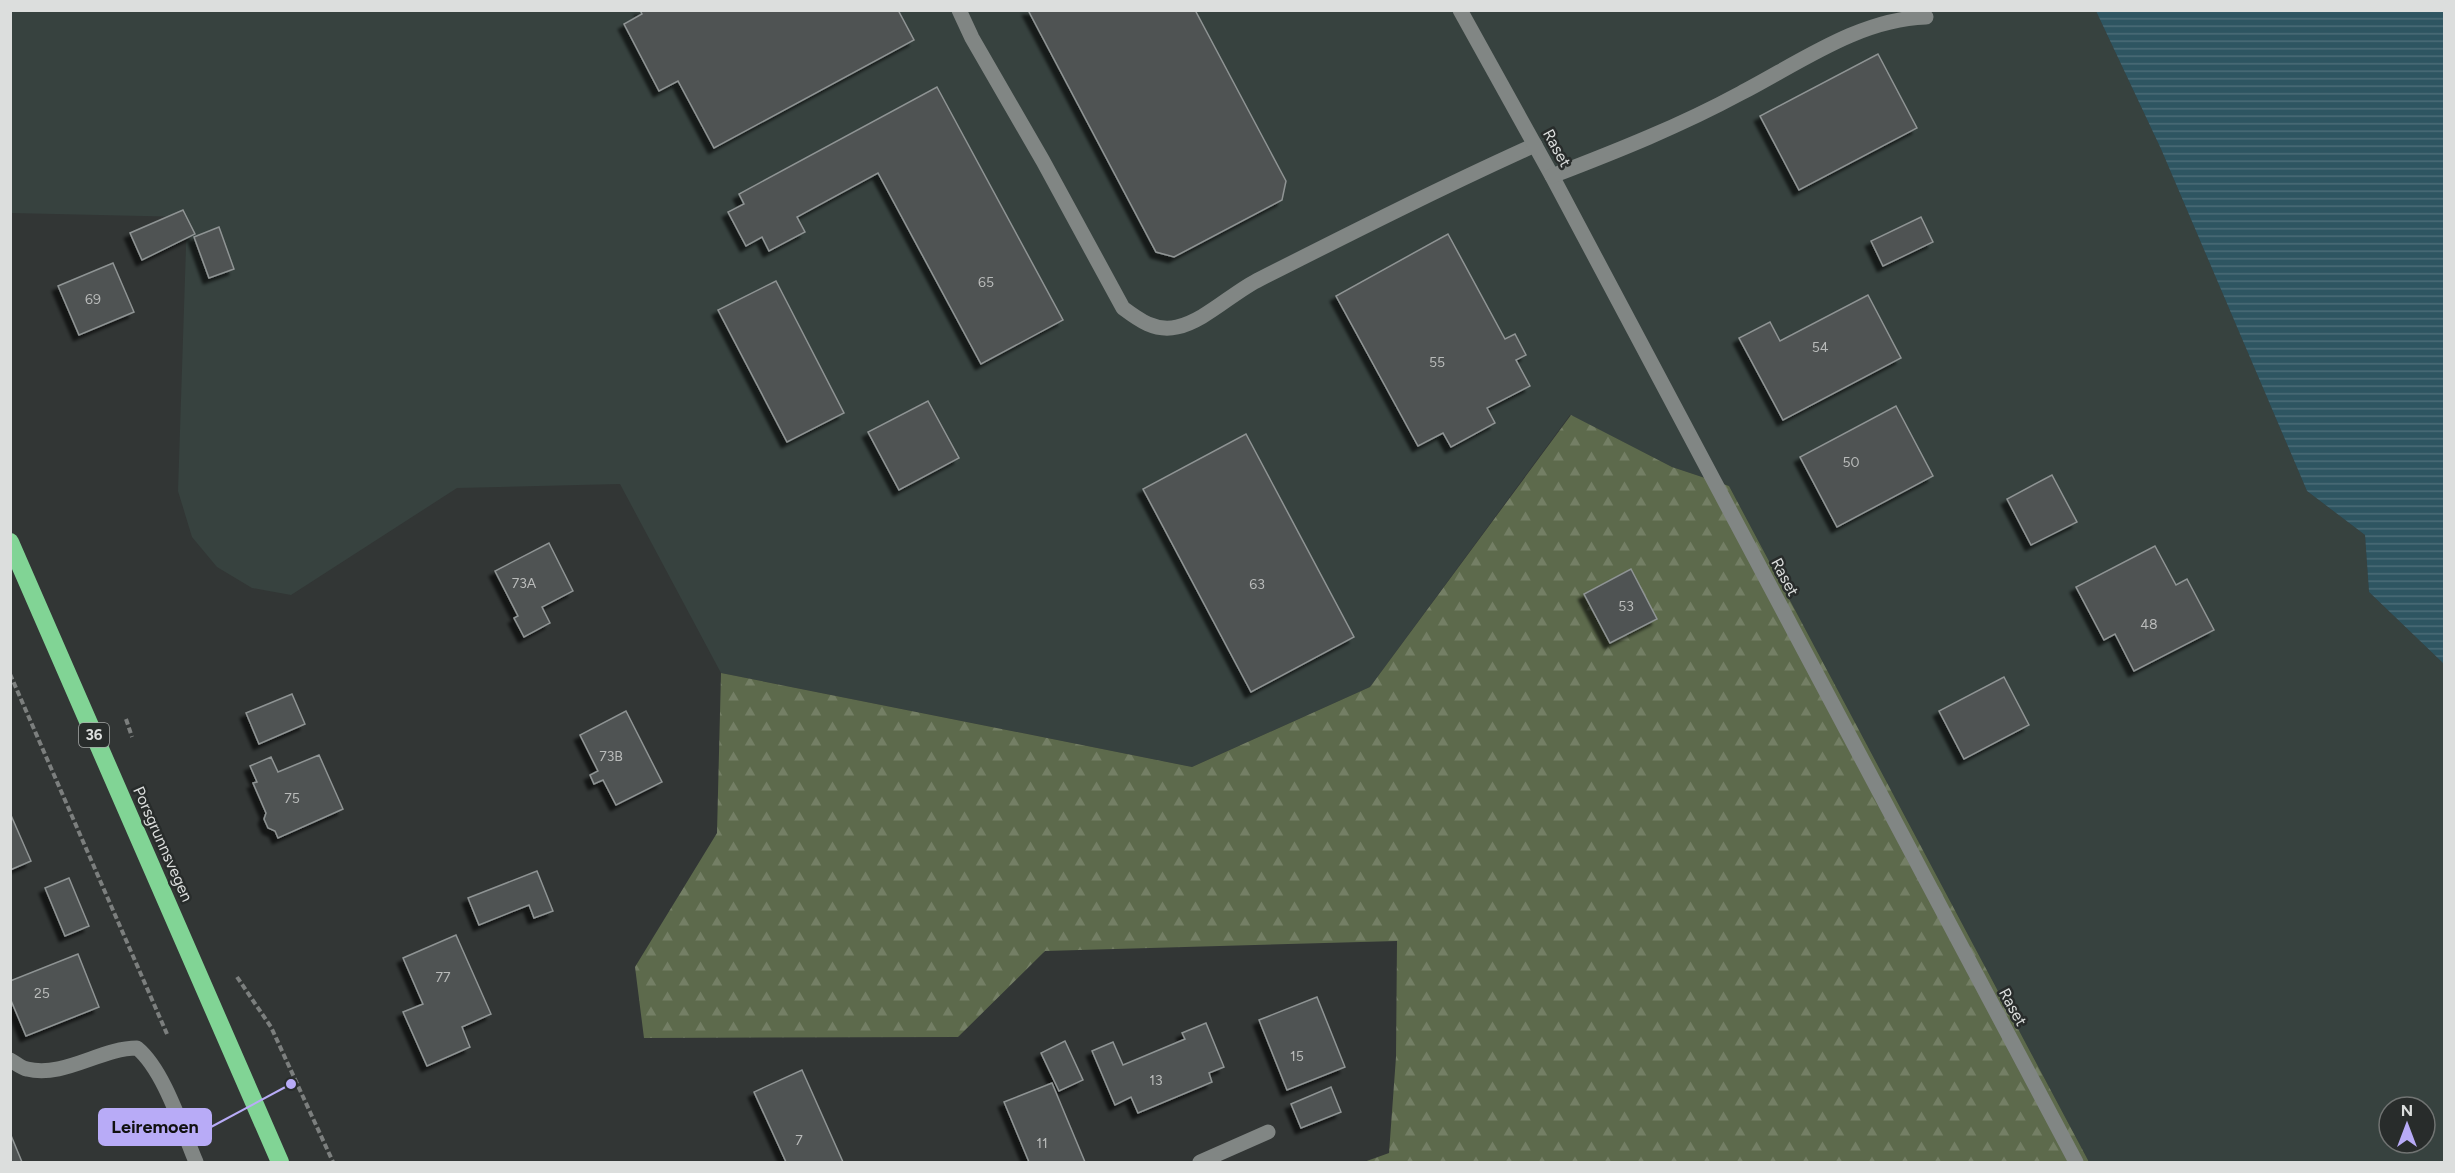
<svg xmlns="http://www.w3.org/2000/svg" width="2455" height="1173" font-family="Figtree,sans-serif">
	<style>
		.built { fill: #37423f; fill-rule: evenodd }
		.forest { fill: url(#forest-firs) }
		.water { fill: url(#water-rules) }
		.building { fill: #4f5353; stroke: #8f9494; stroke-width: 1.5; filter: url(#shadow) }
		.lines { fill: none; stroke-linecap: round; stroke-linejoin: round }
		.path { stroke: #7c7f7e; stroke-width: 4; stroke-dasharray: 6 3; stroke-linecap: butt }
		.minor { stroke: #818684; stroke-width: 15 }
		.highway { stroke: #81d495; stroke-width: 18 }
		.labels { text-anchor: middle; dominant-baseline: central; stroke-width: 5; stroke-linejoin: round; paint-order: stroke }
		.number-label { font-size: 14px; fill: #b9bbba }
		.shield { fill: #282c2b; stroke: #a6a9a8; stroke-width: 1.5 }
		.shield-label { font-size: 15px; font-weight: bold; fill: #dcdedd }
		.street-label { font-size: 16px; fill: #dcdedd; stroke: #282c2b }
		.leader { fill: none; stroke: #b8abf7; stroke-width: 2 }
		.callout-dot { fill: #b8abf7; stroke: #282c2b; stroke-width: 2 }
		.callout { fill: #b8abf7; stroke: #b8abf7; stroke-width: 2 }
		.callout-label { font-size: 18px; text-anchor: middle; font-weight: bold; fill: #111 }
	</style>
	<defs>
		<pattern id="forest-firs" width="22" height="20" patternUnits="userSpaceOnUse" patternTransform="scale(1.5)"><rect width="22" height="20" fill="#5d6a4c"/><path d="M5 1l3.5 6h-7zM16 11l3.5 6h-7z" fill="#747f65"/></pattern>
		<pattern id="water-rules" width="6" height="5" patternUnits="userSpaceOnUse" patternTransform="scale(1.5)"><rect width="6" height="5" fill="#2e5561"/><path d="M0 2.5h6" fill="none" stroke="#4c6d77"/></pattern>
		<filter id="shadow"><feDropShadow dx="-5.5" dy="5.5" stdDeviation="1.5" flood-color="#0009"/></filter>
	</defs>
	<rect width="100%" height="100%" fill="#323635"/>
	<path class="built" d="M 11,11 L 2096,11 L 2161,149 L 2307,491 L 2365,535 L 2369,592 L 2444,664 L 2444,1162 L 2089,1162 L 1729,486 L 1672,467 L 1570,415 L 1370,687 L 1192,767 L 721,673 L 620,484 L 457,488 L 291,595 L 252,588 L 217,567 L 192,537 L 178,491 L 187,217 L 11,213 ZM 2389,1107 L 2425,1107 L 2425,1143 L 2389,1143 Z"/>
	<polygon class="forest" points="1571,415 1672,467 1729,486 2089,1162 1364,1162 1389,1153 1396,1057 1397,941 1045,951 958,1037 644,1038 635,967 717,833 721,673 1192,767 1370,687"/>
	<polygon class="water" points="2096,11 2444,11 2444,664 2369,592 2365,535 2307,491 2161,149"/>
	<g class="building">
		<polygon points="640,10 898,10 914,40 714,148 678,81 659,91 624,24 642,14"/>
		<polygon points="1028,10 1195,10 1286,181 1282,200 1174,257 1156,252"/>
		<polygon points="1878,54 1917,128 1799,190 1760,116"/>
		<polygon points="937,87 1063,320 981,364 878,173 797,217 805,232 769,251 762,237 746,246 728,212 744,204 739,194"/>
		<polygon points="183,210 195,234 142,260 130,233"/>
		<polygon points="1921,217 1933,242 1883,266 1871,241"/>
		<polygon points="219,227 234,269 209,278 194,237"/>
		<polygon points="1448,234 1505,339 1515,334 1526,355 1516,360 1530,386 1487,408 1495,423 1451,447 1443,433 1418,446 1336,296"/>
		<polygon points="113,263 134,312 79,335 58,286"/>
		<polygon points="776,281 844,413 787,442 718,310"/>
		<polygon points="1868,295 1901,358 1783,420 1739,338 1770,322 1780,341"/>
		<polygon points="928,401 959,458 899,490 868,432"/>
		<polygon points="1896,406 1933,476 1837,527 1800,457"/>
		<polygon points="1246,434 1354,637 1251,692 1143,489"/>
		<polygon points="2052,475 2077,522 2031,545 2007,499"/>
		<polygon points="549,543 573,591 542,607 550,623 524,637 514,618 518,616 495,571"/>
		<polygon points="2155,546 2176,585 2187,579 2214,630 2134,671 2115,634 2104,640 2076,587"/>
		<polygon points="1631,569 1657,619 1610,643 1584,594"/>
		<polygon points="2004,677 2029,725 1964,759 1939,711"/>
		<polygon points="292,694 305,724 259,744 246,713"/>
		<polygon points="626,711 662,782 616,805 603,780 594,784 590,775 598,771 580,735"/>
		<polygon points="319,755 343,809 278,838 275,831 268,828 264,819 266,813 253,783 257,782 250,766 271,757 278,772"/>
		<polygon points="10,813 31,861 10,870"/>
		<polygon points="537,871 553,911 534,918 529,905 479,925 468,898"/>
		<polygon points="69,878 89,926 65,936 45,888"/>
		<polygon points="456,935 491,1014 462,1027 470,1047 427,1066 403,1012 423,1004 403,958"/>
		<polygon points="78,954 99,1007 26,1036 10,998 10,981"/>
		<polygon points="1317,997 1345,1067 1287,1090 1259,1020"/>
		<polygon points="1206,1023 1224,1067 1209,1073 1212,1082 1138,1113 1131,1097 1115,1105 1092,1051 1113,1042 1123,1065 1185,1039 1182,1033"/>
		<polygon points="1065,1041 1083,1080 1059,1091 1041,1053"/>
		<polygon points="802,1070 843,1162 786,1162 754,1092"/>
		<polygon points="1052,1083 1085,1162 1029,1162 1004,1102"/>
		<polygon points="1331,1087 1341,1112 1301,1128 1291,1104"/>
		<polygon points="10,1133 22,1162 10,1162"/>
	</g>
	<g class="lines">
		<g class="path">
			<polyline points="10,674 167,1034"/>
			<polyline points="126,719 132,737"/>
			<polyline points="237,977 271,1027 333,1162"/>
		</g>
		<g class="minor">
			<path d="M 959,10 L 972,38 L 1043,161 L 1123,308 C 1139,320 1155,332 1177,327 C 1205,321 1233,292 1260,279 C 1351,233 1442,187 1535,145"/>
			<polyline points="1460,10 1552,176 2076,1162"/>
			<path d="M 1552,176 C 1617,151 1680,126 1741,93 C 1799,63 1859,19 1926,17"/>
			<path d="M 10,1060 C 16,1063 21,1068 27,1069 C 64,1078 101,1048 137,1048 C 164,1070 182,1129 196,1162"/>
			<polyline points="1200,1162 1268,1132"/>
		</g>
		<polyline class="highway" points="10,542 280,1162"/>
	</g>
	<g class="labels">
		<g class="number-label">
			<text x="986" y="282">65</text>
			<text x="93" y="299">69</text>
			<text x="1820" y="347">54</text>
			<text x="1437" y="362">55</text>
			<text x="1851" y="462">50</text>
			<text x="524" y="583">73A</text>
			<text x="1257" y="584">63</text>
			<text x="1626" y="606">53</text>
			<text x="2149" y="624">48</text>
			<text x="611" y="756">73B</text>
			<text x="292" y="798">75</text>
			<text x="443" y="977">77</text>
			<text x="42" y="993">25</text>
			<text x="1297" y="1056">15</text>
			<text x="1156" y="1080">13</text>
			<text x="799" y="1140">7</text>
			<text x="1042" y="1143">11</text>
		</g>
		<rect class="shield" x="79" y="723" width="30" height="24" rx="4.5"/>
		<g class="shield-label">
			<text x="94" y="735">36</text>
		</g>
		<g class="street-label">
			<text transform="translate(1557 148) rotate(61)">Raset</text>
			<text transform="translate(1785 577) rotate(62)">Raset</text>
			<text transform="translate(163 844) rotate(66)">Porsgrunnsvegen</text>
			<text transform="translate(2013 1007) rotate(61)">Raset</text>
		</g>
	</g>
	<path class="leader" d="M291 1084L211 1127"/>
	<circle class="callout-dot" cx="291" cy="1084" r="6"/>
	<rect class="callout" x="99" y="1109" width="112" height="36" rx="6"/>
	<g class="callout-label">
		<text x="155" y="1133">Leiremoen</text>
	</g>
	<rect width="2455" height="1173" fill="none" stroke="#dcdedd" stroke-width="24"/>
	<g transform="translate(2407 1125)"><circle r="28" fill="#282c2b" stroke="#707372" stroke-width="1.5"/>
	<path d="M0-4.5L10 22L0 15L-10 22Z" fill="#b8abf7"/>
	<text y="-9" font-size="16" font-weight="bold" text-anchor="middle" fill="#dcdedd">N</text>
	</g>
</svg>
